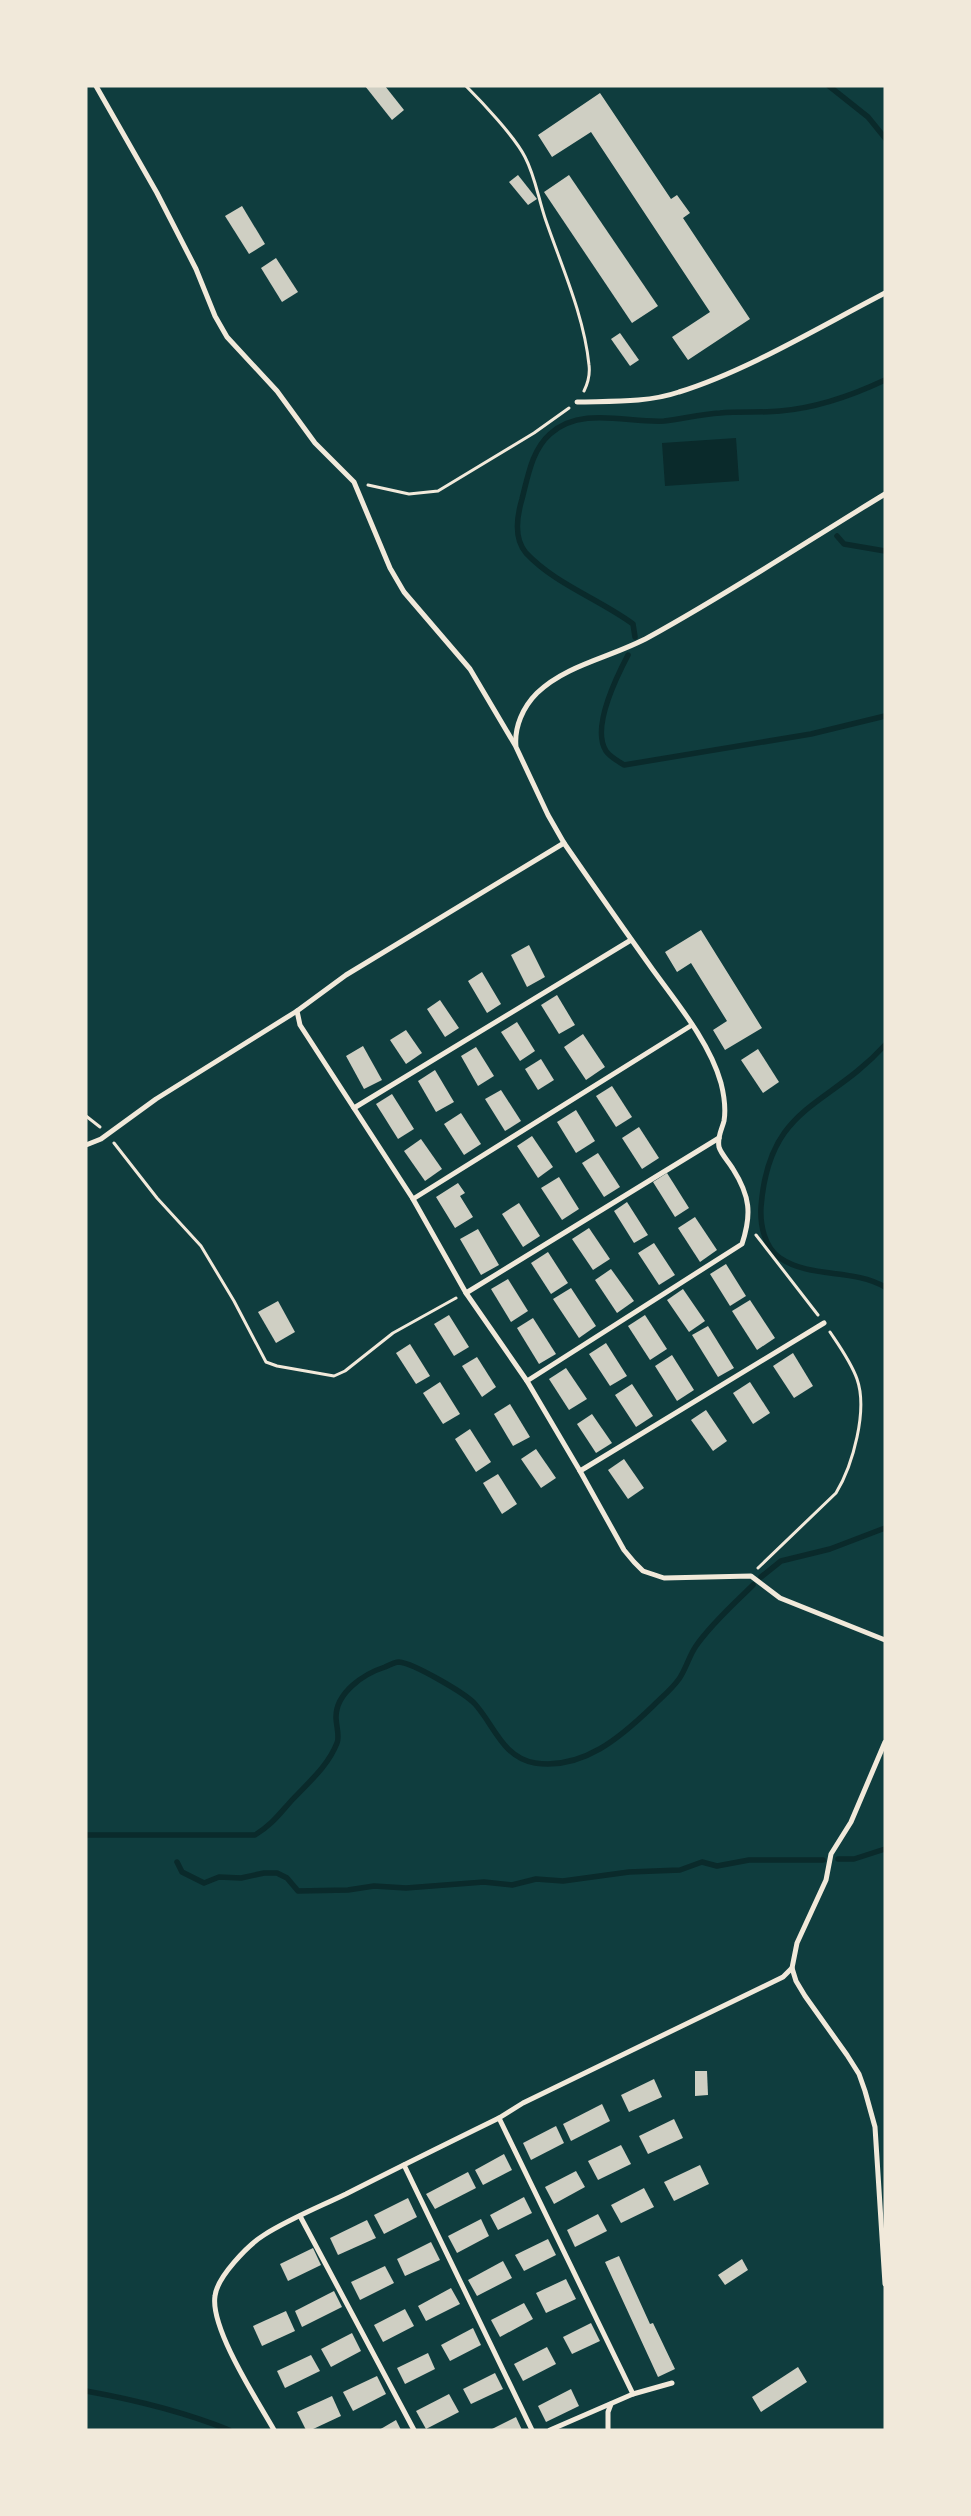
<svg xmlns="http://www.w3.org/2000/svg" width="971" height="2516" font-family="Lato,sans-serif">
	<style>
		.water { fill: #0a2a2b }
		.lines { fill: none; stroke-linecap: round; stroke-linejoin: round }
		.stream { stroke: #0a2a2b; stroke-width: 5.5 }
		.building { fill: #cfcfc3 }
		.path { stroke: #f1e9da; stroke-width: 3 }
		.minor { stroke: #f1e9da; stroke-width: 5 }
	</style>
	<rect width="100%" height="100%" fill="#0f3d3e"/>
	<polygon class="water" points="736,438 739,481 665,486 662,443"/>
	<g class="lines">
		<g class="stream">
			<polyline points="829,86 868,117 885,138"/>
			<polyline points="837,536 844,544 885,551"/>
			<path d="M 635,637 L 633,624 C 599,599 555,584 526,553 C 513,538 517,516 522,499 C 528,476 532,450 550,434 C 581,406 627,423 664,421 C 682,419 701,414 720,413 C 740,411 760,413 780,411 C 817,408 851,396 885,380"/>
			<path d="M 628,655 C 617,676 591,728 606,751 C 610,757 618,761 624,765 L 811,734 L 885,716"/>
			<path d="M 885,1045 C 828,1108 769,1104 761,1207 C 760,1224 764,1247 780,1258 C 811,1279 852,1268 885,1287"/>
			<polyline points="761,1577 781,1561 830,1549 885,1528"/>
			<path d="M 86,1835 L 255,1835 C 272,1825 280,1813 293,1799 C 309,1782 328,1766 337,1743 C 340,1737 336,1725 336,1717 C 336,1693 363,1674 385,1667 C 389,1665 395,1662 399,1662 C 413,1663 465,1693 475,1704 C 494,1725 503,1758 535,1763 C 583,1770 621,1737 653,1706 C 662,1697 671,1690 679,1679 C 686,1669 689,1656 696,1646 C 712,1623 734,1604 753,1585"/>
			<polyline points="838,1859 854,1859 885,1849"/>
			<polyline points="177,1862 182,1872 204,1883 219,1877 241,1878 264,1873 277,1873 287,1878 298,1891 348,1890 374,1886 406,1888 484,1882 512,1885 536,1879 563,1881 629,1872 680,1870 702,1862 717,1866 749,1860 823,1860"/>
			<path d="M 86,2391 C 136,2400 182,2411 229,2430"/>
		</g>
	</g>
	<g class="building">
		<polygon points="365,86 385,86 404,110 392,120"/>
		<polygon points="600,93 671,199 677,195 690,213 683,218 750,319 688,360 672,337 710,312 591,132 552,157 538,135"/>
		<polygon points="518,175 537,199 528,205 509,182"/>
		<polygon points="569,175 658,306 632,323 544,192"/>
		<polygon points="242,206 265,244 249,254 225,216"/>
		<polygon points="276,258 298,292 282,302 261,268"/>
		<polygon points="620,333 639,360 630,366 611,339"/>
		<polygon points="701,930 762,1028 725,1050 713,1030 727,1021 691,963 677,972 665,952"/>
		<polygon points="529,945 545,977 527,987 511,955"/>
		<polygon points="482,972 501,1004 487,1013 468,981"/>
		<polygon points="557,995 575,1025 559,1034 541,1005"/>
		<polygon points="440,1000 459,1028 445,1037 427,1009"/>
		<polygon points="517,1022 535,1051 520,1061 501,1032"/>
		<polygon points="406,1030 422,1053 406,1064 390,1040"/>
		<polygon points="583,1034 605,1067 586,1080 564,1047"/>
		<polygon points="363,1046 382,1080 364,1089 346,1056"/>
		<polygon points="476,1047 494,1076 478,1086 461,1056"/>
		<polygon points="758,1049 779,1082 763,1093 741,1060"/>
		<polygon points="541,1059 554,1080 538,1090 525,1069"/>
		<polygon points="435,1070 454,1102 436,1112 418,1081"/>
		<polygon points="612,1086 632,1117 616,1127 596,1096"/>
		<polygon points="501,1090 521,1121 505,1131 485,1099"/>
		<polygon points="392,1094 414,1129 398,1139 376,1104"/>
		<polygon points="576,1110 595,1141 576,1153 557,1122"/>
		<polygon points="461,1113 481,1144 464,1155 444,1124"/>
		<polygon points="639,1127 659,1158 642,1169 622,1138"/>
		<polygon points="532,1136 553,1167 538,1178 517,1146"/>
		<polygon points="421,1139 442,1169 425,1181 404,1151"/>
		<polygon points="598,1153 620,1187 604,1197 582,1163"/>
		<polygon points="667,1173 689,1208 675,1217 653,1182"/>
		<polygon points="559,1177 579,1209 562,1220 541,1188"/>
		<polygon points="458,1183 465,1193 460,1196 473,1217 455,1228 436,1197"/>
		<polygon points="627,1202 648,1235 634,1243 614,1211"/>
		<polygon points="519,1203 540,1236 523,1247 502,1214"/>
		<polygon points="695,1217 717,1250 700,1262 678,1228"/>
		<polygon points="589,1228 610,1259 593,1270 572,1239"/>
		<polygon points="478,1229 499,1265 481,1275 460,1239"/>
		<polygon points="654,1243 675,1275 659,1285 638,1253"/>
		<polygon points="548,1252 568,1283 551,1294 531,1263"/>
		<polygon points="726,1264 746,1296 730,1306 710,1274"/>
		<polygon points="611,1269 634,1301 617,1313 595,1280"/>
		<polygon points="508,1279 528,1311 511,1322 491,1289"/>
		<polygon points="571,1288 596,1326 579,1338 553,1299"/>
		<polygon points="683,1289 705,1321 689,1332 667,1300"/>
		<polygon points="750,1300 775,1338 757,1350 732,1311"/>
		<polygon points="278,1301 295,1332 276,1343 258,1312"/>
		<polygon points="449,1315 469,1347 454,1356 434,1324"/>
		<polygon points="645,1315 667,1349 650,1360 628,1326"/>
		<polygon points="533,1318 556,1354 539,1364 517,1328"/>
		<polygon points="708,1326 734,1368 718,1377 692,1335"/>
		<polygon points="606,1343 627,1376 610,1386 589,1354"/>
		<polygon points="410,1344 430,1376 416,1384 396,1353"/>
		<polygon points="793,1353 813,1386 794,1398 773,1366"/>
		<polygon points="672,1355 694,1390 677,1401 655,1366"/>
		<polygon points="477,1357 496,1387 482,1397 462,1366"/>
		<polygon points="566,1368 587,1399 569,1410 549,1379"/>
		<polygon points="440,1382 460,1414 443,1424 423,1393"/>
		<polygon points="750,1382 770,1413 753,1424 733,1393"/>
		<polygon points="632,1384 653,1416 636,1427 615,1395"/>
		<polygon points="510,1404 530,1437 513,1446 494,1414"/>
		<polygon points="706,1410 727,1441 713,1451 691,1420"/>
		<polygon points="592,1414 612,1443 596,1453 577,1424"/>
		<polygon points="470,1429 491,1462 476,1472 455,1439"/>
		<polygon points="536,1449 556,1478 541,1488 521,1459"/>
		<polygon points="624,1459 644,1488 628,1499 608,1470"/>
		<polygon points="498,1474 517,1504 502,1514 483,1483"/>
		<polygon points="695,2071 707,2071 708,2095 695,2096"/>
		<polygon points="654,2079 662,2097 629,2112 621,2095"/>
		<polygon points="602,2104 610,2121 571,2141 563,2124"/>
		<polygon points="674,2119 683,2138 648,2154 639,2136"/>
		<polygon points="556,2126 564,2143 531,2160 523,2143"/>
		<polygon points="621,2145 631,2164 598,2180 588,2161"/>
		<polygon points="504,2154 512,2170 483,2185 475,2170"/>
		<polygon points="700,2165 709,2184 674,2201 664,2182"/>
		<polygon points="576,2171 585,2187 554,2204 545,2187"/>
		<polygon points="468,2172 476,2188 435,2209 426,2194"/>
		<polygon points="644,2188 654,2207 621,2223 611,2205"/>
		<polygon points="524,2197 532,2213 498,2230 490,2215"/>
		<polygon points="408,2198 417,2217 384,2234 374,2215"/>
		<polygon points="598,2214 607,2231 575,2247 567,2230"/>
		<polygon points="481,2219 489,2236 457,2253 448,2236"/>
		<polygon points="367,2220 376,2238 338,2255 330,2238"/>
		<polygon points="548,2239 556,2255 524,2271 515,2255"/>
		<polygon points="431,2242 440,2260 405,2276 397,2259"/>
		<polygon points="313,2248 321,2265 288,2281 280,2264"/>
		<polygon points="619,2256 650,2324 653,2323 675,2369 658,2377 605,2262"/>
		<polygon points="742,2259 748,2270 725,2285 718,2275"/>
		<polygon points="503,2261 512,2278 477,2296 468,2280"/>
		<polygon points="385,2266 394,2283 360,2300 351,2282"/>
		<polygon points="566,2279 576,2299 546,2313 536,2293"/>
		<polygon points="451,2288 460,2304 426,2321 418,2306"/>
		<polygon points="334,2291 342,2307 302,2327 295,2311"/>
		<polygon points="524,2303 533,2319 500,2337 491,2320"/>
		<polygon points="405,2309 414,2326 383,2342 374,2325"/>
		<polygon points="286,2311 295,2331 262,2346 253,2326"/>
		<polygon points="591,2323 600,2341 572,2354 563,2337"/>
		<polygon points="473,2328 481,2345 450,2361 441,2345"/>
		<polygon points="352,2333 361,2351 331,2367 321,2349"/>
		<polygon points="547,2347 556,2364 523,2381 514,2364"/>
		<polygon points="428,2353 435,2369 405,2384 397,2368"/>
		<polygon points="311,2355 320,2371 285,2388 277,2371"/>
		<polygon points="798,2367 807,2382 761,2412 752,2397"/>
		<polygon points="495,2373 503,2389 471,2404 463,2389"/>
		<polygon points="377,2376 386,2394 353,2411 343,2392"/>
		<polygon points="571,2389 579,2406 546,2422 538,2406"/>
		<polygon points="449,2394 459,2412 426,2429 416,2411"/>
		<polygon points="332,2396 341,2416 311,2430 306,2430 297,2412"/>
		<polygon points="516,2417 522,2430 490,2430"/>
		<polygon points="396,2420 401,2430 379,2430"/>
	</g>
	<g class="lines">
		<g class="path">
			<path d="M 466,86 C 482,102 515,137 525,157 C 535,176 538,197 545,218 C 561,265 584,315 589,365 C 590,373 588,383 584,391"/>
			<polyline points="368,485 409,494 438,491 534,433 569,408"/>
			<polyline points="86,1116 100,1127"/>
			<polyline points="114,1143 157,1198 201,1246 234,1301 266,1362 277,1366 334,1376 345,1371 393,1333 456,1298"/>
			<polyline points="756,1235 818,1315"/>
			<path d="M 758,1568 L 836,1493 C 853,1465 868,1410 857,1379 C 851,1362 840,1347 830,1332"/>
		</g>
		<g class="minor">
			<polyline points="96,86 157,193 196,269 215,316 227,337 277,391 315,443 354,482 390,568 404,592 470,669 515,745"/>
			<path d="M 577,402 C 610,401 647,403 679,392 C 747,371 821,326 885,293"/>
			<polyline points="297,1011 300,1025 413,1199 466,1293 527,1381 580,1471 624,1550 634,1562 643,1571 664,1578 751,1576 780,1598 885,1640"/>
			<polyline points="354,1108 631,940"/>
			<polyline points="86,1145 101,1139 156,1099 297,1011 346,975 564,843"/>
			<polyline points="413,1199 692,1025"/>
			<polyline points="466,1293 719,1138"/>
			<path d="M 527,1381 L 742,1244 C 752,1214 750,1196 733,1169 C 729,1162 721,1154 719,1147 C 717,1137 722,1129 724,1121 C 726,1109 724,1095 721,1083 C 710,1043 677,1003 653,970 C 623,928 593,885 564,843 L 548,815 L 516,747 C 514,727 523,707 537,693 C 567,664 613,657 649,637 C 729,593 806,542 885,494"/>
			<polyline points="580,1471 824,1323"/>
			<polyline points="885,1742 851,1822 831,1854 826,1880 797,1943 792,1968 796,1981 805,1996 847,2055 859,2074 865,2091 875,2127 885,2284"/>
			<polyline points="499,2118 633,2394"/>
			<polyline points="404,2165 532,2430"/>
			<polyline points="300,2216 414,2430"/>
			<path d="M 274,2430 C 257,2400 210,2328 215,2296 C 217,2277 248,2245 264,2235 C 289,2219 319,2207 346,2194 C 397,2168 448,2143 499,2118 L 523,2103 L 783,1977 L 792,1968"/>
			<polyline points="550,2430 633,2394 672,2383"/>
			<polyline points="608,2430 608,2412 611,2404"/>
		</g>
	</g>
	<rect width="971" height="2516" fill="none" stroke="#f1e9da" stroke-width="175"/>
</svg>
